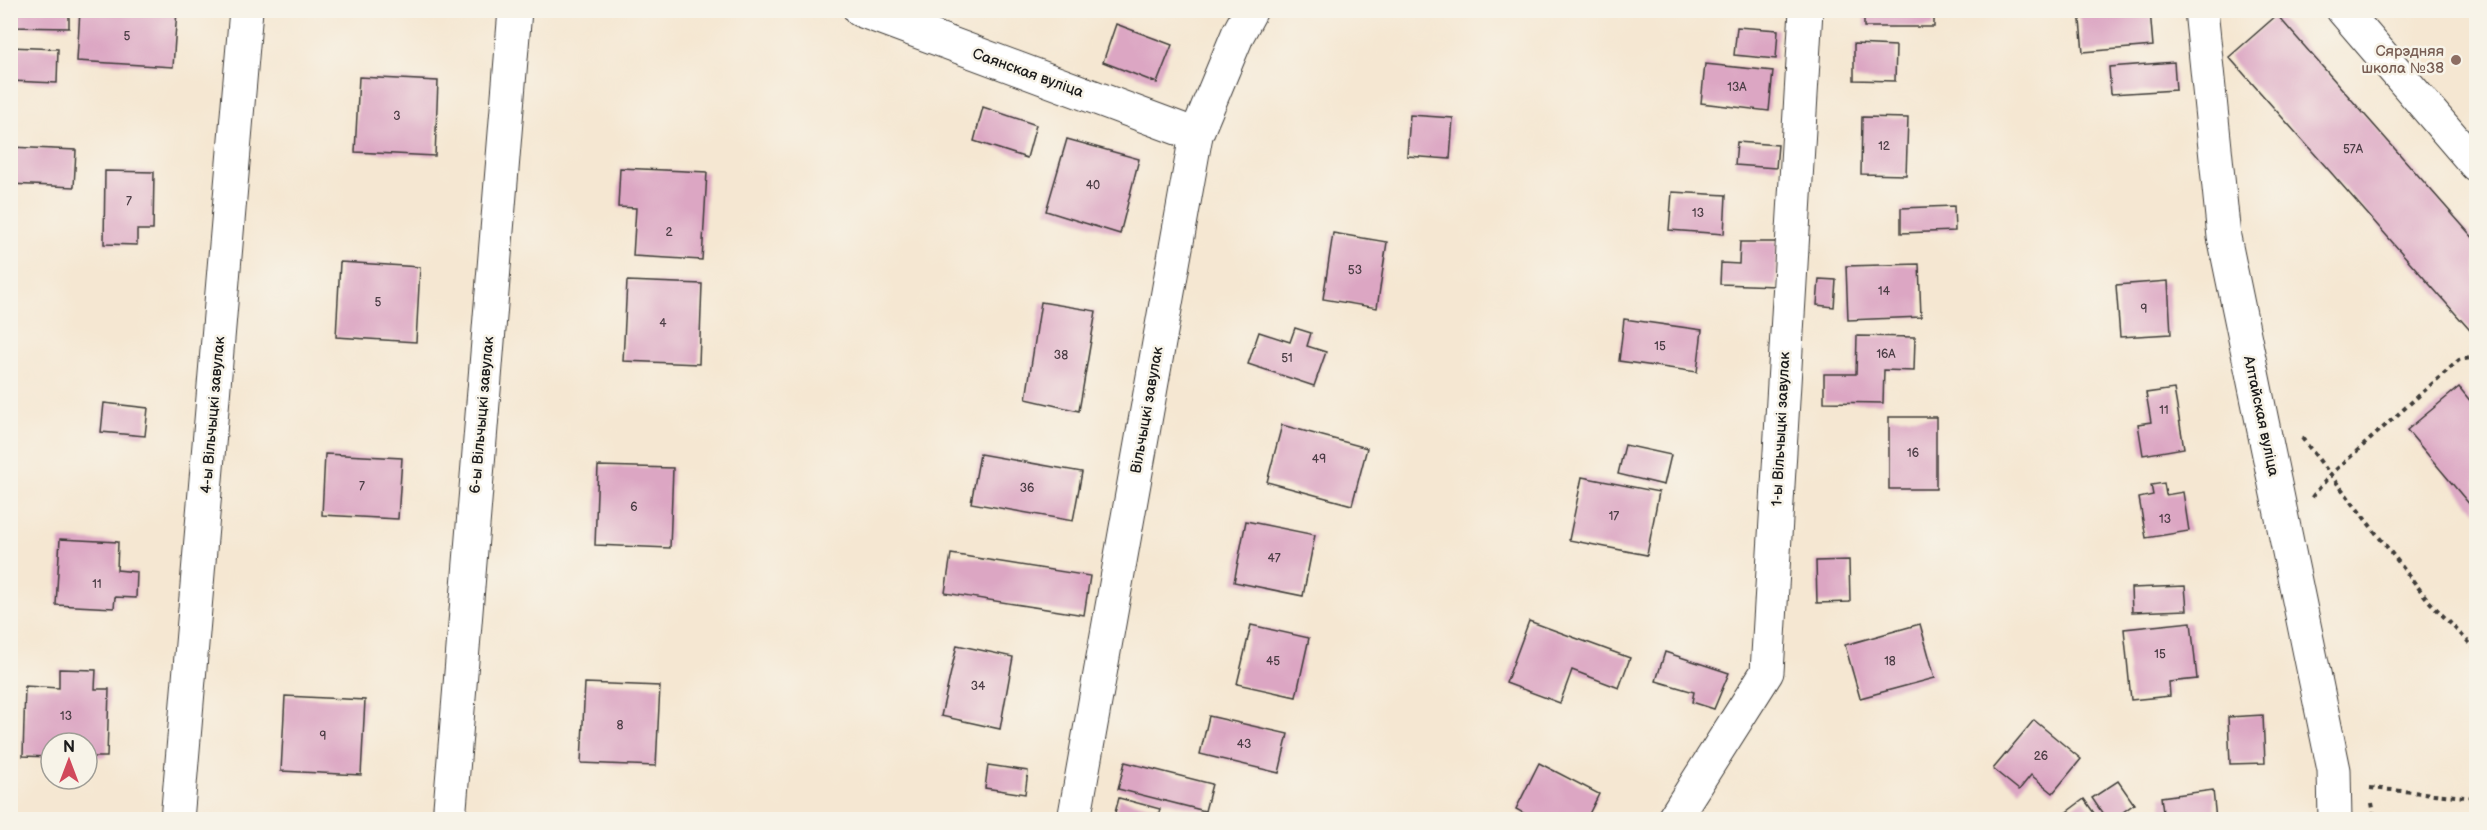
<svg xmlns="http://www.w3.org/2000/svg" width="2487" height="830" font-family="'Balsamiq Sans',sans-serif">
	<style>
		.building { fill: #dca6c3 }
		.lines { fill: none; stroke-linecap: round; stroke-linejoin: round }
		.minor-casing { stroke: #3d3a37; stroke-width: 35 }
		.major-casing { stroke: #3d3a37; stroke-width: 35 }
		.path { stroke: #3d3a37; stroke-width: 4; stroke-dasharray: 4.5 4.5; stroke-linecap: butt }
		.minor { stroke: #fff; stroke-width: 33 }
		.major { stroke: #fff; stroke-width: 33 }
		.education-dot { fill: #8d6e63; stroke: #f7f3e8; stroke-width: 2 }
		.labels { text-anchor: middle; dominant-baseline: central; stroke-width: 5; stroke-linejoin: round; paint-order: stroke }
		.number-label { font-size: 12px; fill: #4c3e46 }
		.education-label { font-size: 15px; fill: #785e54; stroke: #f7f3e8; text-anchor: end }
		.street-label { font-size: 15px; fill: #1c1c1c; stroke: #f7f3e8 }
	</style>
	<rect width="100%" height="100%" fill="#f7f3e8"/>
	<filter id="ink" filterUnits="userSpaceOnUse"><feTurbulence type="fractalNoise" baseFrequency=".0167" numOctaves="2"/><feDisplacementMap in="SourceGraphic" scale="12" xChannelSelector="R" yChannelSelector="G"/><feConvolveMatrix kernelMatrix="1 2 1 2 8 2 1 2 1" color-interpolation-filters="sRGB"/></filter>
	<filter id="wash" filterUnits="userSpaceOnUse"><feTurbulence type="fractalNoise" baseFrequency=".008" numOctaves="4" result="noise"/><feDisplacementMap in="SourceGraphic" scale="24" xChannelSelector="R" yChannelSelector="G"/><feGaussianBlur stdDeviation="1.35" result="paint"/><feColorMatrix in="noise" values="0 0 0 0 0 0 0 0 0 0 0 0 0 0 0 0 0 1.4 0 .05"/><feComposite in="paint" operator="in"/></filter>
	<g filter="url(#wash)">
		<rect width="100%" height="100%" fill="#f5e7d2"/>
		<g id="blocks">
			<g class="building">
				<polygon points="10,10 69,10 69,28 10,27"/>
				<polygon points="80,10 177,10 173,67 77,61"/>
				<polygon points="1395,10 1410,10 1408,16"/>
				<rect x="1864" y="10" width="70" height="17"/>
				<polygon points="2079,10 2150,10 2153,46 2083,52"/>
				<polygon points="2277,15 2476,241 2476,337 2229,57"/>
				<polygon points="1116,24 1172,45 1157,83 1103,62"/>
				<polygon points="1737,27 1778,30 1776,59 1734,55"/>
				<polygon points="1854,44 1896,46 1895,81 1854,80"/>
				<polygon points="10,47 58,49 57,83 10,81"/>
				<polygon points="2174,62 2176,90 2111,94 2109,67"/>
				<polygon points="1705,64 1773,71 1769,111 1701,103"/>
				<polygon points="359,77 438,81 435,156 355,152"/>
				<polygon points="983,107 1036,125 1027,158 974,141"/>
				<polygon points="1410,115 1453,118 1450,159 1407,156"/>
				<polygon points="1862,117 1908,118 1906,175 1861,174"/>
				<polygon points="1067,139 1139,159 1120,234 1046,211"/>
				<polygon points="1737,142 1778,145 1776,168 1735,165"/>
				<polygon points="10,147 76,150 74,187 10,184"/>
				<polygon points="620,168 707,172 702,260 633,256 636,208 618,207"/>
				<polygon points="105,171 154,172 153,230 137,230 137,245 104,244"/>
				<polygon points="1672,192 1726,195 1724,234 1669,230"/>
				<polygon points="1954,206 1955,231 1901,233 1901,208"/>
				<polygon points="1333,233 1387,242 1377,308 1323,299"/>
				<polygon points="1740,242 1777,242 1776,286 1720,284 1721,263 1739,264"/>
				<polygon points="340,262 420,267 416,342 336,337"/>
				<polygon points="1919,264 1921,317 1848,320 1846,266"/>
				<polygon points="1819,279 1836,280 1834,307 1817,305"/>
				<polygon points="627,281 702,284 699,364 623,361"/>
				<polygon points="2168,281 2171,334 2120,337 2116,285"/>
				<polygon points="1041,302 1096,311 1079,411 1026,399"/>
				<polygon points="1624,319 1702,330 1697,372 1619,361"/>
				<polygon points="1295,328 1311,333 1307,346 1326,352 1314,386 1248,364 1259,332 1290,342"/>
				<polygon points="1857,336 1915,337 1914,371 1884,370 1883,403 1824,402 1824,374 1856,374"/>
				<polygon points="2459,387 2476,408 2476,512 2407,430"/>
				<polygon points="2174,389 2184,448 2143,455 2138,424 2151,422 2146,393"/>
				<polygon points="104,403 148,408 145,436 101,432"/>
				<rect x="1889" y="417" width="47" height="72"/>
				<polygon points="1282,425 1367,448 1352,505 1267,482"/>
				<polygon points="1625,445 1671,455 1664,485 1618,474"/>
				<polygon points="325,454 402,458 398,519 322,515"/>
				<polygon points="980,454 1082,472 1073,521 971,503"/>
				<polygon points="598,466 673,468 670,548 595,545"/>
				<polygon points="1582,477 1659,492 1647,555 1569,540"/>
				<polygon points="2164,483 2166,495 2183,492 2189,531 2146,538 2139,498 2153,495 2151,485"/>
				<polygon points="1246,521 1315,535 1303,596 1234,582"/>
				<polygon points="60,539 118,542 117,570 137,572 136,598 115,597 114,608 56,605"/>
				<polygon points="951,554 1090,576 1084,615 945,593"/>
				<polygon points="1849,560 1850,602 1817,603 1816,561"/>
				<polygon points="2185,586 2187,610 2132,612 2131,588"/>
				<polygon points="1529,621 1630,658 1619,688 1572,670 1560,703 1506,683"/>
				<polygon points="2191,622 2197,679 2169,682 2170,696 2131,700 2124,629"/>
				<polygon points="1920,624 1935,678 1860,698 1845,645"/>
				<polygon points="1251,625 1309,638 1296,697 1237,684"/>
				<polygon points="957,645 1013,657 1000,729 941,716"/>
				<polygon points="1665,652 1729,673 1714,709 1692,702 1694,692 1656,681"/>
				<polygon points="59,669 96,670 95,689 109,689 107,757 87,757 87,743 51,743 51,757 23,756 25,686 59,688"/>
				<polygon points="585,683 660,686 656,766 581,763"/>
				<polygon points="285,696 365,700 361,775 281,771"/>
				<polygon points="2263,715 2265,763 2230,764 2228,717"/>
				<polygon points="1209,716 1288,734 1279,773 1200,754"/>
				<polygon points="2034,720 2081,759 2053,793 2031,775 2019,790 1993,769"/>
				<polygon points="1125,762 1212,784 1205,811 1118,789"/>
				<polygon points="1539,763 1599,794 1586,820 1536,820 1516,809"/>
				<polygon points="988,765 1028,771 1025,794 985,788"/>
				<polygon points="2118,781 2134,804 2112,820 2107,820 2092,798"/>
				<polygon points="2213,790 2216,820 2164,820 2161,797"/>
				<polygon points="1119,798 1160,809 1157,820 1113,820"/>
				<polygon points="2084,799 2099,820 2056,820"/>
				<polygon points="937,815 963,818 963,820 937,820"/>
			</g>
		</g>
	</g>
	<g filter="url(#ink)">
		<use href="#blocks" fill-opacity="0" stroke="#3d3a37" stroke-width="1.5"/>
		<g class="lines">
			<g class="minor-casing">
				<g id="minor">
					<polyline points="860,10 1196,135"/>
					<polyline points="2343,10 2476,165"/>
					<polyline points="177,820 246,10"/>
					<polyline points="449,820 515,10"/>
					<polyline points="1074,820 1196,135 1238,34 1251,10"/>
					<polyline points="1673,820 1767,672 1806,10"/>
				</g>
			</g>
			<g class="major-casing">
				<polyline id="major" points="2201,10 2224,237 2334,770 2335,820"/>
			</g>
			<g class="path">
				<polyline points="2302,438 2428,600 2476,650"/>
				<polyline points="2312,497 2331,474 2459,360 2476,357"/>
				<polyline points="2370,788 2476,798"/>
				<polyline points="2372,803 2375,820"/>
			</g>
			<use href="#minor" class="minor"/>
			<use href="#major" class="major"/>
		</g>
	</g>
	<circle class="education-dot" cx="2456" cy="60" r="6"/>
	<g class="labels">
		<g class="number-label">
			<text x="127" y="36">5</text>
			<text x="1737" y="87">13А</text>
			<text x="397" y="116">3</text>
			<text x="1884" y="146">12</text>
			<text x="2353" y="149">57А</text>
			<text x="1093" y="185">40</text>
			<text x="129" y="201">7</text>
			<text x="1698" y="213">13</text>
			<text x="669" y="232">2</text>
			<text x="1355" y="270">53</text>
			<text x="1884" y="291">14</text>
			<text x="378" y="302">5</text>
			<text x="2144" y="309">9</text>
			<text x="663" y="323">4</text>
			<text x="1660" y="346">15</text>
			<text x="1886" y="354">16А</text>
			<text x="1061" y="355">38</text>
			<text x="1287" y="358">51</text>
			<text x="2164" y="410">11</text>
			<text x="1913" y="453">16</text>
			<text x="1319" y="459">49</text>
			<text x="362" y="486">7</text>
			<text x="1027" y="488">36</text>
			<text x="634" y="507">6</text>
			<text x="1614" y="516">17</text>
			<text x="2165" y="519">13</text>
			<text x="1274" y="558">47</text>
			<text x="97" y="584">11</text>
			<text x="2160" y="654">15</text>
			<text x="1273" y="661">45</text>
			<text x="1890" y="661">18</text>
			<text x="978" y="686">34</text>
			<text x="66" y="716">13</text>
			<text x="620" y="725">8</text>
			<text x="323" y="736">9</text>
			<text x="1244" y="744">43</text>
			<text x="2041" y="756">26</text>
		</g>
		<g class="education-label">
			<text x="2444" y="51">Сярэдняя<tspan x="2444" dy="17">школа №38</tspan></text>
		</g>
		<g class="street-label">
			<text transform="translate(1028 73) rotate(20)">Саянская вуліца</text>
			<text transform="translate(1147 410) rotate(-80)">Вільчыцкі завулак</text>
			<text transform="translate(213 415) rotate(-85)">4-ы Вільчыцкі завулак</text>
			<text transform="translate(482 415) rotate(-85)">6-ы Вільчыцкі завулак</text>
			<text transform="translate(2261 416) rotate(78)">Алтайская вуліца</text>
			<text transform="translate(1781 429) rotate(-87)">1-ы Вільчыцкі завулак</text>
		</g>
	</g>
	<rect width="2487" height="830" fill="none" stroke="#f7f3e8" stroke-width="36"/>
	<g transform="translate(69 761)"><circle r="28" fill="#f7f3e8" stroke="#9f9d96" stroke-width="1.5"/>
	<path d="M0-4.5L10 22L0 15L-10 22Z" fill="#d1495b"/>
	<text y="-9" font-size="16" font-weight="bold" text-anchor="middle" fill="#1c1c1c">N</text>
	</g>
</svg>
